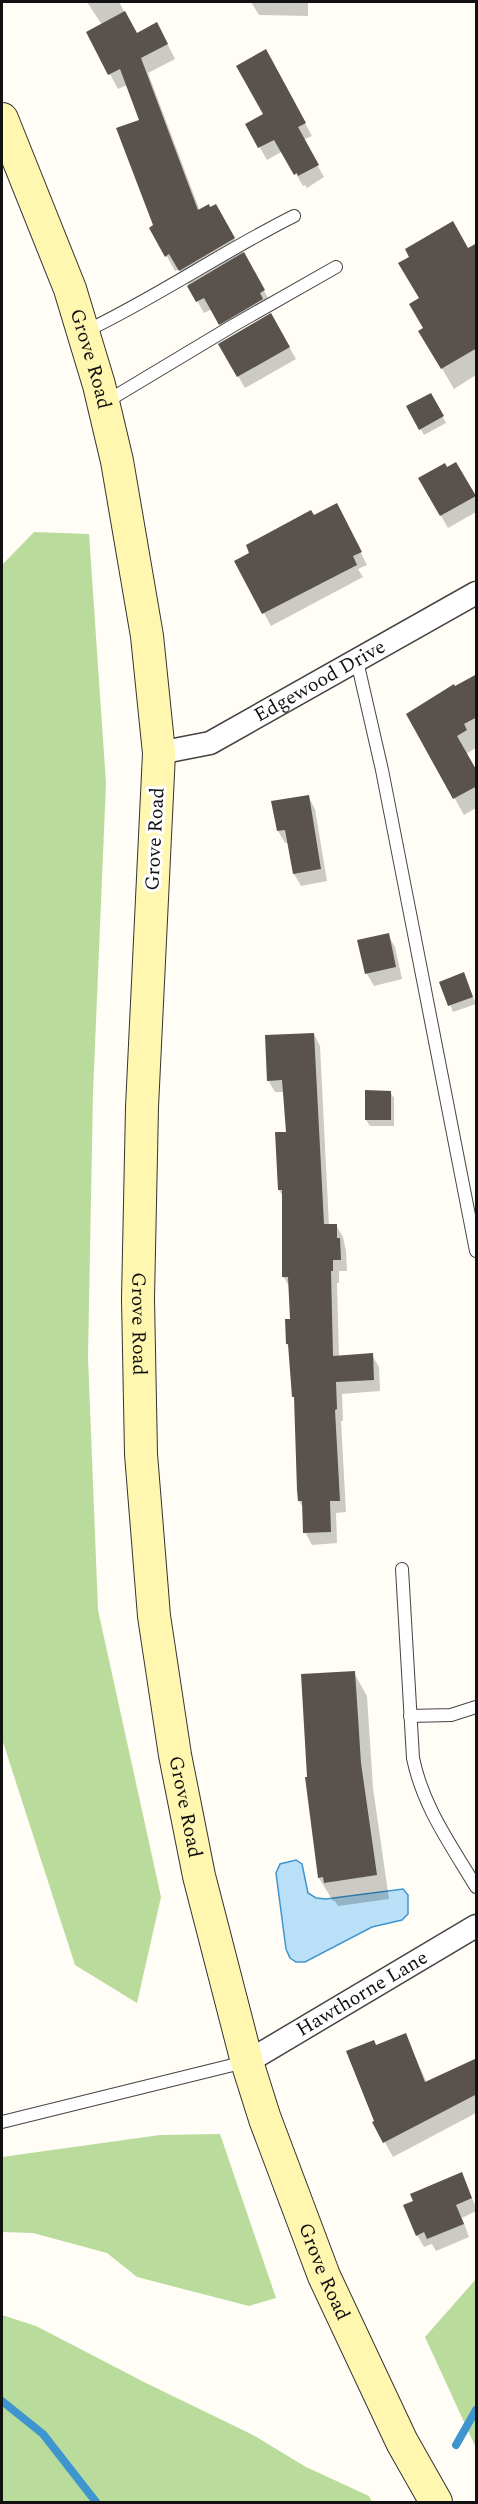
<svg xmlns="http://www.w3.org/2000/svg" width="478" height="2504" font-family="Spectral,serif">
	<style>
		.forest { fill: #b9dc9c }
		.water { fill: #b9e0f7; stroke: #3f96cf; stroke-width: 1.5 }
		.shadow { fill: #0003 }
		.lines { fill: none; stroke-linecap: round; stroke-linejoin: round }
		.stream { stroke: #3f96cf; stroke-width: 8 }
		.building { fill: #5a524d }
		.service-casing { stroke: #444; stroke-width: 14 }
		.minor-casing { stroke: #444; stroke-width: 25 }
		.secondary-casing { stroke: #333; stroke-width: 34 }
		.service { stroke: #fff; stroke-width: 12 }
		.minor { stroke: #fff; stroke-width: 22 }
		.secondary { stroke: #fff6b0; stroke-width: 32 }
		.labels { text-anchor: middle; dominant-baseline: central; stroke-width: 6; stroke-linejoin: round; paint-order: stroke }
		.street-label { font-size: 20px; fill: #111; stroke: #fff }
	</style>
	<rect width="100%" height="100%" fill="#fffdf5"/>
	<g class="forest">
		<polygon points="34,532 89,534 106,783 93,1093 88,1357 98,1610 161,1897 137,2003 75,1965 2,1739 2,565"/>
		<polygon points="220,2134 276,2298 249,2306 137,2277 107,2253 33,2233 2,2232 2,2157 160,2135"/>
		<polygon points="476,2279 476,2448 425,2337"/>
		<polygon points="2,2315 36,2326 146,2383 253,2435 306,2467 369,2496 372,2502 2,2502"/>
	</g>
	<polygon class="water" points="296,1860 302,1864 308,1893 316,1898 326,1899 403,1889 408,1895 408,1914 402,1920 372,1927 305,1962 296,1962 290,1958 286,1949 276,1873 280,1864"/>
	<g class="shadow">
		<polygon points="87,2 119,2 137,34 165,39 175,59 148,73 200,211 216,206 271,303 227,336 212,309 204,313 179,269 175,271 151,228 155,226 141,121 127,85 118,89 88,33 102,25"/>
		<polygon points="251,2 308,2 308,16 259,15"/>
		<polygon points="266,51 312,136 303,140 324,177 307,188 305,185 303,186 283,151 267,160 247,125 265,115"/>
		<polygon points="476,245 476,375 454,389 420,331 425,329 421,299 468,250"/>
		<polygon points="271,315 296,359 245,388 220,345"/>
		<polygon points="431,395 446,423 424,435 408,407"/>
		<polygon points="456,464 476,500 476,512 448,528 420,479"/>
		<polygon points="314,517 343,518 367,565 358,569 363,577 271,626 237,562"/>
		<polygon points="476,676 476,748 466,754 476,773 476,808 464,815 408,715"/>
		<polygon points="308,796 315,809 327,881 301,886 294,874 288,843 285,843 278,831"/>
		<polygon points="388,935 395,947 402,979 374,986 367,974 359,941"/>
		<polygon points="464,974 476,1004 453,1012 441,982"/>
		<polygon points="314,1034 320,1046 329,1226 336,1225 343,1237 346,1251 347,1271 339,1271 339,1283 337,1283 339,1357 372,1355 379,1367 380,1391 342,1394 343,1421 341,1421 346,1512 336,1513 337,1543 312,1545 305,1532 304,1509 299,1501 296,1401 293,1396 290,1348 287,1344 291,1320 290,1288 283,1276 283,1197 279,1190 287,1134 284,1092 275,1092 268,1080"/>
		<polygon points="390,1092 394,1098 394,1126 370,1126 366,1120"/>
		<polygon points="354,1673 367,1696 373,1788 389,1899 338,1906 335,1901 333,1901 319,1878 309,1778"/>
		<polygon points="405,2035 427,2083 476,2059 476,2113 393,2157 374,2123 376,2046"/>
		<polygon points="461,2174 476,2207 476,2211 462,2218 469,2237 436,2251 432,2244 424,2247 417,2235"/>
	</g>
	<g class="lines">
		<g class="stream">
			<polyline points="2,2401 43,2434 96,2502"/>
			<polyline points="456,2445 476,2410"/>
		</g>
	</g>
	<g class="building">
		<polygon points="125,11 137,33 157,22 168,44 141,58 198,210 209,204 210,207 216,204 235,238 179,271 169,254 165,257 149,228 153,225 116,128 139,120 120,69 108,75 86,32"/>
		<polygon points="266,49 306,123 298,127 319,165 298,176 297,173 294,175 274,140 258,148 245,124 263,114 236,66"/>
		<polygon points="453,221 468,248 477,243 477,348 441,369 418,331 423,328 409,304 419,298 398,263 409,257 405,249"/>
		<polygon points="244,252 265,290 260,293 263,299 219,325 204,298 196,302 187,286"/>
		<polygon points="271,313 290,347 237,377 218,344"/>
		<polygon points="431,393 444,416 419,430 406,406"/>
		<polygon points="456,462 476,496 440,516 418,478 445,463 447,467"/>
		<polygon points="337,503 362,552 353,556 357,565 262,614 234,561 249,553 246,545 311,510 314,515"/>
		<polygon points="477,674 477,717 464,724 467,730 457,736 477,771 477,786 453,799 406,714 454,684 455,686"/>
		<polygon points="309,795 321,869 293,874 285,830 277,831 271,801"/>
		<polygon points="389,933 396,967 365,974 357,940"/>
		<polygon points="464,972 473,997 448,1006 439,982"/>
		<polygon points="314,1033 324,1224 337,1224 337,1238 340,1238 341,1260 333,1260 333,1271 331,1271 333,1356 373,1353 374,1380 336,1382 337,1409 335,1410 340,1501 330,1501 331,1532 303,1533 302,1501 298,1501 297,1490 294,1397 292,1397 288,1344 286,1344 285,1319 290,1319 288,1277 282,1277 282,1190 278,1190 275,1132 286,1132 282,1080 267,1081 265,1035"/>
		<polygon points="365,1090 391,1091 391,1120 365,1120"/>
		<polygon points="355,1671 361,1763 377,1875 324,1883 323,1877 318,1878 305,1777 307,1777 301,1674"/>
		<polygon points="406,2033 425,2082 477,2058 477,2094 383,2143 372,2122 374,2121 346,2051 374,2040 376,2045"/>
		<polygon points="462,2172 472,2198 456,2205 464,2224 427,2239 424,2232 416,2236 403,2205 413,2201 410,2194"/>
	</g>
	<g class="lines">
		<g class="service-casing">
			<g id="service">
				<path d="M 84,332 C 156,298 222,252 294,216"/>
				<polyline points="104,403 234,325 336,267"/>
				<polyline points="357,661 382,770 476,1251"/>
				<path d="M 402,1569 L 413,1758 C 423,1807 451,1845 476,1887"/>
				<polyline points="410,1716 451,1715 476,1707"/>
				<polyline points="2,2122 245,2062"/>
			</g>
		</g>
		<g class="minor-casing">
			<g id="minor">
				<path id="s1" d="M 159,753 L 210,743 L 476,593"/>
				<path id="s2" d="M 247,2062 L 476,1926"/>
			</g>
		</g>
		<g class="secondary-casing">
			<g id="secondary">
				<path id="s3" d="M 2,119 L 70,289 L 99,385 L 117,461 L 147,636 L 159,753 L 142,1107 L 138,1299 L 141,1454 L 154,1616 L 175,1755 L 199,1876 L 247,2062 L 265,2119 L 324,2276 L 402,2442 L 436,2502"/>
			</g>
		</g>
		<use href="#service" class="service"/>
		<use href="#minor" class="minor"/>
		<use href="#secondary" class="secondary"/>
	</g>
	<g class="labels">
		<g class="street-label">
			<text stroke="none"><textPath href="#s3" startOffset="256">Grove Road</textPath></text>
			<text stroke="none"><textPath href="#s1" startOffset="178">Edgewood Drive</textPath></text>
			<text transform="translate(155 839) rotate(-87)">Grove Road</text>
			<text stroke="none"><textPath href="#s3" startOffset="1228">Grove Road</textPath></text>
			<text stroke="none"><textPath href="#s3" startOffset="1714">Grove Road</textPath></text>
			<text stroke="none"><textPath href="#s2" startOffset="134">Hawthorne Lane</textPath></text>
			<text stroke="none"><textPath href="#s3" startOffset="2200">Grove Road</textPath></text>
		</g>
	</g>
	<rect width="478" height="2504" fill="none" stroke="#111111" stroke-width="6"/>
</svg>
